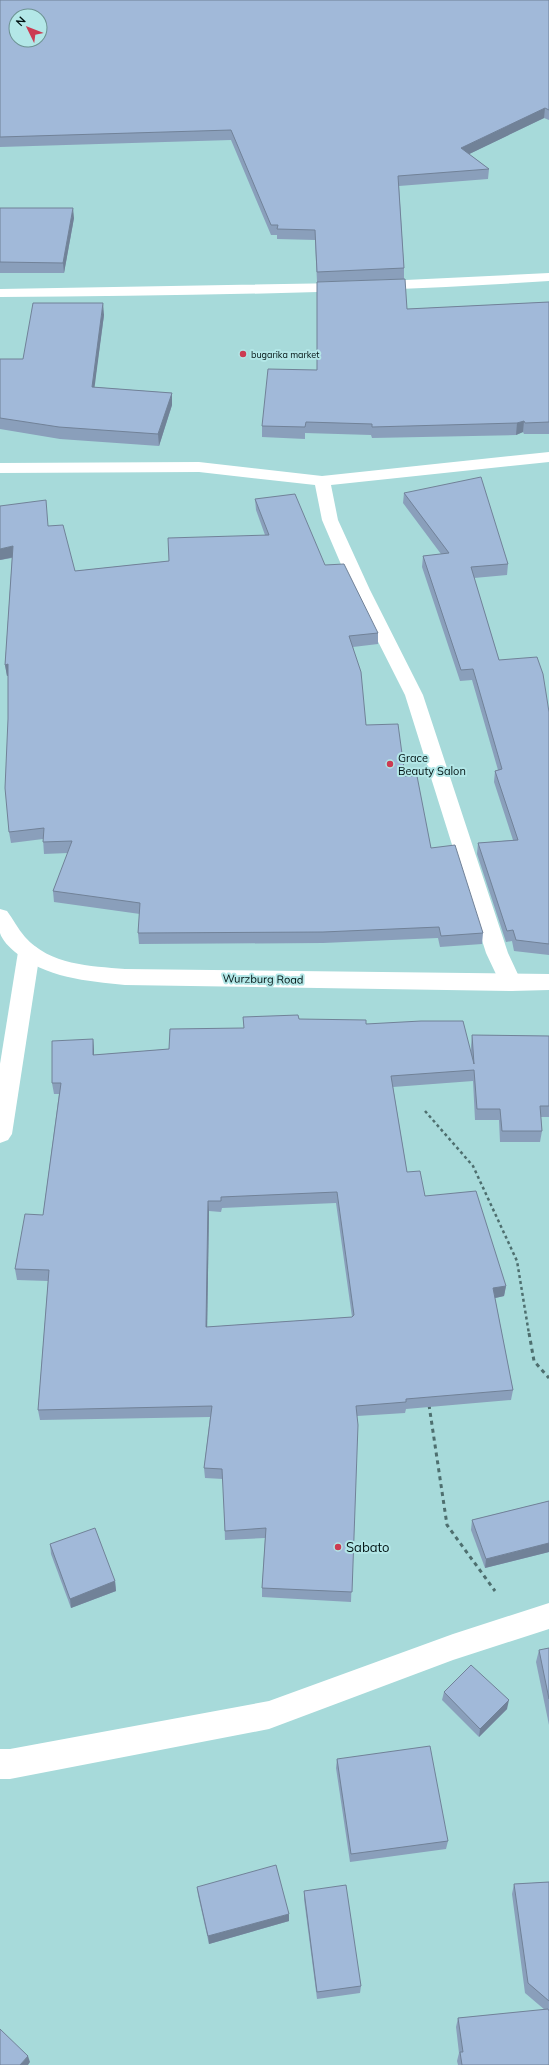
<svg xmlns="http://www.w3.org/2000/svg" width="549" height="2065" font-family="Mulish,sans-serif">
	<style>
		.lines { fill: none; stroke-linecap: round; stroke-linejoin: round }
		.path-far1 { stroke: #4e6f6f; stroke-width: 2.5; stroke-dasharray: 3 3; stroke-linecap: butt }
		.path { stroke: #4e6f6f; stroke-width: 3; stroke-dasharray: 4 4; stroke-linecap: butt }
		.street { fill: #fff; fill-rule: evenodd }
		.secondary { fill: #fff; fill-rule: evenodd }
		.wall { fill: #8a9fbb; fill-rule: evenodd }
		.shaded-wall { fill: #718298 }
		.building { fill: #a1b9d9; stroke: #718298; fill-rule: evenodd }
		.poi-dot { fill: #cc3b52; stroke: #b3e7e7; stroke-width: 1.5 }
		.labels { text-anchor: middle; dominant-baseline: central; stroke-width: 4; stroke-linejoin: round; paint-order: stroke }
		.far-poi-label { font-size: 9px; fill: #011212; stroke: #b3e7e7; text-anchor: start }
		.poi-label { font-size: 11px; fill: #011212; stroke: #b3e7e7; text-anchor: start }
		.street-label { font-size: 11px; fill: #011212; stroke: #b3e7e7 }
		.near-poi-label { font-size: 13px; fill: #011212; stroke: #b3e7e7; text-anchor: start }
	</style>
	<rect width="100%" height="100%" fill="#a7dada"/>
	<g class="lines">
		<polyline class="path-far1" points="425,1111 473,1166 517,1261 529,1334"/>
		<g class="path">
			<polyline points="529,1333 534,1361 549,1378"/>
			<polyline points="429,1405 447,1525 495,1591"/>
		</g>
		<g class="street">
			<path d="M 549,273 L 549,281 C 366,293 183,296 0,297 L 0,289 L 343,283 Z"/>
			<polygon points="549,452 549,462 331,485 338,520 370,590 423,695 508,953 522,983 519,989 511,991 503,989 486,953 405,695 352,590 322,520 315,485 199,472 0,473 0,463 199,462 322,476"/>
			<polygon points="29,944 36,947 40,952 12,1134 8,1140 0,1143 0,1064 18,952 22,947"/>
			<polygon points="549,1603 549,1629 453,1660 269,1729 10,1779 0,1779 0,1749 10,1749 269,1701 453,1634"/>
		</g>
		<path class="secondary" d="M 0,909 L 7,911 C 13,919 18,929 25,937 C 50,965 90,966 125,969 L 549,974 L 549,990 L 511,991 L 125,985 C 87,981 45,978 15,952 C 10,948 2,940 0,933 C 0,926 0,916 0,909 Z"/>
	</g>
	<g class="wall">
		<polygon points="0,0 549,0 549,120 544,118 469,154 489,169 488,179 399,186 404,268 404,279 317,282 315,240 277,239 277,235 271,235 231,140 0,147"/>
		<polygon points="0,208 74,218 64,273 0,273"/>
		<polygon points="549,302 549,434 524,434 523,432 516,435 372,438 371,435 305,433 305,439 262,437 262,426 317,370 407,309"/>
		<polygon points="104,315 94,387 172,393 172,405 159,446 60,439 0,429 0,359 23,359"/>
		<polygon points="404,493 508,564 507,575 474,578 499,660 549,712 549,955 514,951 512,941 506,942 477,854 478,843 513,840 494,782 495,771 498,770 472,680 460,681 422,567 423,556 441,554 403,503"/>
		<polygon points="255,499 325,565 378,633 378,644 353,647 366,725 405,776 431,848 483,933 482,944 440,947 438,938 323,943 139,944 138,933 140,914 54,902 53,891 68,853 44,854 43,839 11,843 9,832 8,676 7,676 5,665 12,558 0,560 48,526 75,571 169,561 265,535 256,510"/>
		<path d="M 243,1017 L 299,1019 L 366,1024 L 471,1053 L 471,1046 L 472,1035 L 549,1036 L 549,1117 L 541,1117 L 542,1131 L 540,1142 L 500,1142 L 499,1120 L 475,1120 L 473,1081 L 393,1087 L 407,1172 L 425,1196 L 506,1286 L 504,1296 L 495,1298 L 513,1390 L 511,1400 L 406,1409 L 405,1413 L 357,1416 L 351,1602 L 262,1597 L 262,1588 L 265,1538 L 225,1540 L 223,1479 L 205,1478 L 204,1468 L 210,1417 L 40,1420 L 38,1410 L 48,1281 L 17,1280 L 15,1269 L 43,1215 L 59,1094 L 54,1094 L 52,1083 L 93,1039 L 94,1055 L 169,1049 L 244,1028 ZM 336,1203 L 352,1317 L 207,1327 L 209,1211 L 221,1212 L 222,1208 Z"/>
		<polygon points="549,1501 549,1552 485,1568 471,1530 472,1520"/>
		<polygon points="50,1544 115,1581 116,1591 71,1608 51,1554"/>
		<polygon points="549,1648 549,1725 536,1662 539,1650"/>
		<polygon points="444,1692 507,1709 479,1737 442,1700"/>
		<polygon points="337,1759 448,1841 446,1849 350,1862 336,1768"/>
		<polygon points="549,1882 549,2065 458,2065 457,2061 459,2053 456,2027 458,2018 545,2010 525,1993 512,1894 514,1884"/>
		<polygon points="197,1887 289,1921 209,1944 198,1895"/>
		<polygon points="304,1891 361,1986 360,1993 317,1999 304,1899"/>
	</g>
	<g class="shaded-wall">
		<polygon points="545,108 544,118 461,158 461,148"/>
		<polygon points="73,208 74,218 64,273 63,263"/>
		<polygon points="103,303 104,315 93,399 92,387"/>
		<polygon points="172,393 172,405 159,446 158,434"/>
		<polygon points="524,421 523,432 516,435 517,423"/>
		<polygon points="13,546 14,557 0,560 0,549"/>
		<polygon points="8,664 10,675 7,676 5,665"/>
		<polygon points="93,1039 94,1050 94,1066 93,1055"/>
		<polygon points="208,1201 209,1211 207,1337 206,1327"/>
		<polygon points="506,1286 504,1296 491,1299 493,1288"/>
		<polygon points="549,1543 549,1552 485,1568 486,1559"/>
		<polygon points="115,1581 116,1591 71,1608 70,1599"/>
		<polygon points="509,1700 507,1709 479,1737 480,1729"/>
		<polygon points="289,1914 289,1921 209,1944 208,1936"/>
		<polygon points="28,2056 30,2062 28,2065 20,2065"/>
	</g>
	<g class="building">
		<path d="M 0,0 L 549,0 L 549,110 L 545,108 L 461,148 L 489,169 L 398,176 L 404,268 L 317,272 L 315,230 L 277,229 L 278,225 L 271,225 L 231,130 L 0,137 ZM 16,16 L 40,16 L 40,40 L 16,40 Z"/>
		<polygon points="0,208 73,208 63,263 0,262"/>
		<polygon points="405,279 407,309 549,302 549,422 525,423 524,421 517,423 372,427 372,424 306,422 305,427 262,426 268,369 317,370 317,282"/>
		<polygon points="33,303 103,303 92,387 172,393 158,434 59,427 0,418 0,359 23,359"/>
		<polygon points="481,477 508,564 471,567 499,660 537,657 543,674 549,712 549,944 516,940 513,930 507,931 478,843 518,840 495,771 502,769 473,669 461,670 423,556 449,553 404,493"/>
		<polygon points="295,494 325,565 344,564 378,633 349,636 361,672 366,725 398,724 405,776 417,776 431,848 455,845 483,933 441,936 439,927 323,932 138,933 140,903 53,891 72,841 43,842 44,828 9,832 5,788 8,719 8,664 5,665 13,546 0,549 0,506 46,500 48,526 63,525 75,571 169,561 168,538 269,535 255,499"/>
		<path d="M 298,1015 L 299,1019 L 366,1020 L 366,1024 L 421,1021 L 463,1021 L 474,1064 L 472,1035 L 549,1036 L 549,1106 L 540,1106 L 542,1131 L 502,1131 L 500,1109 L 477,1109 L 474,1070 L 391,1076 L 407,1172 L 420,1171 L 425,1196 L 476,1191 L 506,1286 L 493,1288 L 513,1390 L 406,1399 L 406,1402 L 356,1406 L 358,1425 L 352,1592 L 262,1588 L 266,1528 L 225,1531 L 222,1469 L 204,1468 L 212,1406 L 38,1410 L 49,1270 L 15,1269 L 25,1214 L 43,1215 L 61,1083 L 52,1083 L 52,1041 L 93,1039 L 93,1055 L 169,1049 L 170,1029 L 244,1028 L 243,1017 ZM 337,1192 L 354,1315 L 352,1317 L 206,1327 L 208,1201 L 221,1201 L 221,1197 Z"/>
		<polygon points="549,1501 549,1543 486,1559 472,1520"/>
		<polygon points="95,1528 115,1581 70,1599 50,1544"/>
		<polygon points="549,1648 549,1699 539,1650"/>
		<polygon points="471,1665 509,1700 480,1729 444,1692"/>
		<polygon points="430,1746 448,1841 351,1854 337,1759"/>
		<polygon points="276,1865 289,1914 208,1936 197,1887"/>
		<polygon points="549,1882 549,2001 528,1983 514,1884"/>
		<polygon points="346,1885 361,1986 317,1992 304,1891"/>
		<polygon points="548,2009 549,2011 549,2065 462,2065 460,2052 463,2052 458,2018"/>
		<polygon points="0,2029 28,2056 20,2065 0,2065"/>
	</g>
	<g class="poi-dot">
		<circle cx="243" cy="354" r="4"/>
		<circle cx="390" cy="764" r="4"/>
		<circle cx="338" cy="1547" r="4"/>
	</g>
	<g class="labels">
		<g class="far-poi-label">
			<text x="251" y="354">bugarika market</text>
		</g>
		<g class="poi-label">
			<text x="398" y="758">Grace<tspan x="398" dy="13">Beauty Salon</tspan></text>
		</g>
		<g class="street-label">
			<text transform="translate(263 979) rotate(1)">Wurzburg Road</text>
		</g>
		<g class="near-poi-label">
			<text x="346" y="1547">Sabato</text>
		</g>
	</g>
	<g transform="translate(28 28) rotate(313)"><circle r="19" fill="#b3e7e7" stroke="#6c9292"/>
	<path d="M0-3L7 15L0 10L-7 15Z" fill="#cc3b52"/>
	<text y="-6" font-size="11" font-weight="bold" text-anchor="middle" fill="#011212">N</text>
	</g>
</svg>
